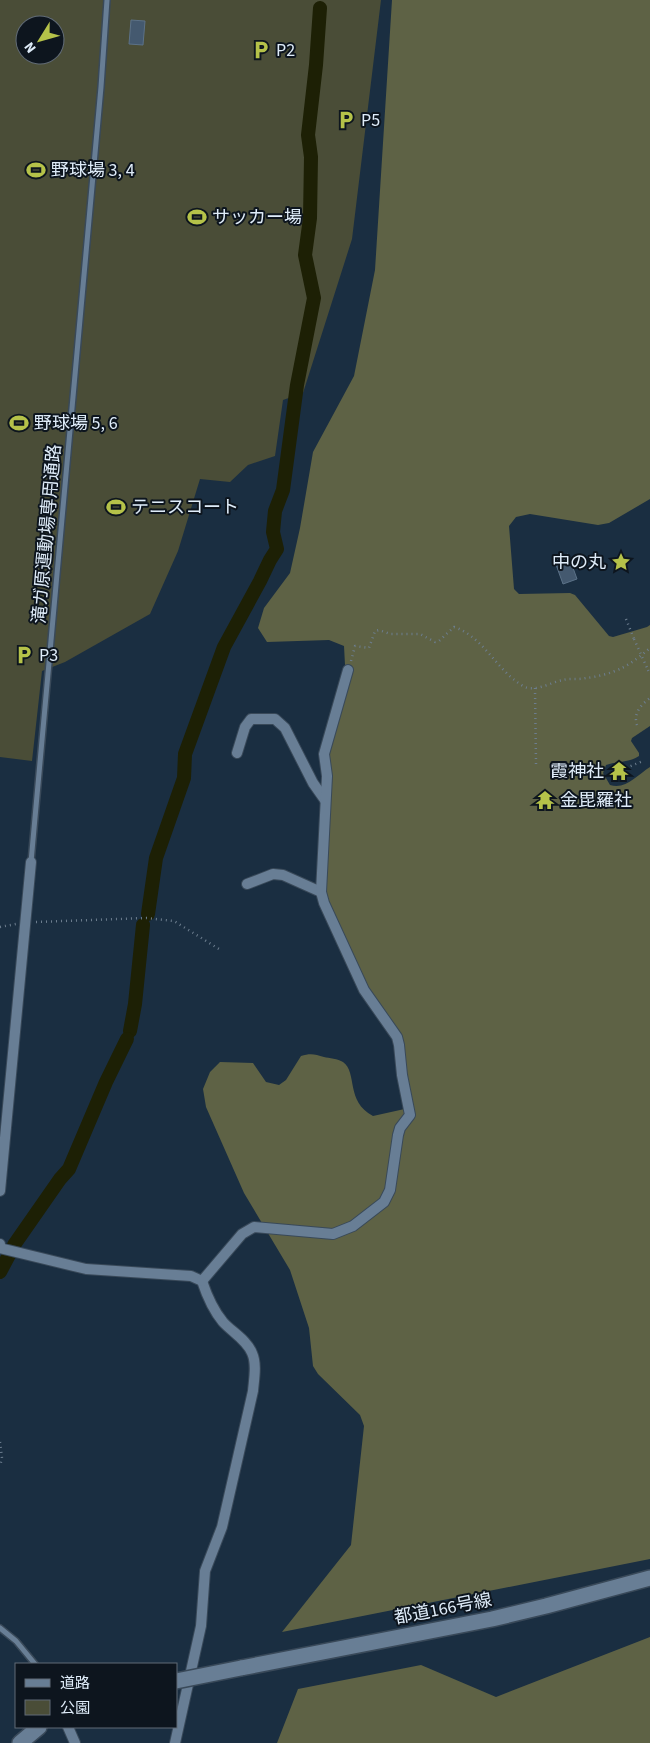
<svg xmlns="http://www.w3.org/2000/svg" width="650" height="1743" font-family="'Source Sans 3','Noto Sans JP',sans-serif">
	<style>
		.green { fill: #4a4d37; fill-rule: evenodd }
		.forest { fill: #5e6245 }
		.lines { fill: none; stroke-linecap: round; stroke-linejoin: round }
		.canal { stroke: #1d2005; stroke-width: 14 }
		.building { fill: #44596f; stroke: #5c7288 }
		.lane-casing { stroke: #394959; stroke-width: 8 }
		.street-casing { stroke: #394959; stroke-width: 12 }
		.secondary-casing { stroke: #394959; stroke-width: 18 }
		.path { stroke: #6d7e8f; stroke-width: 2.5; stroke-dasharray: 1 4; stroke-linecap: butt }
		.lane { stroke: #687e95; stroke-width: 5 }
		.street { stroke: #687e95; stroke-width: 10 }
		.secondary { stroke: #687e95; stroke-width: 15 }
		.secondary-bridge-casing { stroke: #394959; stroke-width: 18; stroke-linecap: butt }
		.path-bridge { stroke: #6d7e8f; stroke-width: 2.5; stroke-dasharray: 1 4; stroke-linecap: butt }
		.secondary-bridge { stroke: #687e95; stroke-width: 15 }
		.labels { text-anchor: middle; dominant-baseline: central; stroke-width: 4; stroke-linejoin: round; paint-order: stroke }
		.poi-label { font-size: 18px; fill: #dfecf9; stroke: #0d151e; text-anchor: start }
		.street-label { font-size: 18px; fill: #dfecf9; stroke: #0d151e }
	</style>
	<rect width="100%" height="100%" fill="#1a2e41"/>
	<path class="green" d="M 0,0 L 381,0 L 352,239 L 303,393 L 283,400 L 275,456 L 248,465 L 230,482 L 200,479 L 178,551 L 150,614 L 65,662 L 42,671 L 32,761 L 0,757 ZM 25,25 L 55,25 L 55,55 L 25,55 Z"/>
	<g class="forest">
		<path d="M 392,0 L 650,0 L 650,499 L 609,523 L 598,525 L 530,514 L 516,517 L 509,526 L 514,589 L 519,594 L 570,593 L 575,595 L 609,636 L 613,637 L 647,627 L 650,625 L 650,726 L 632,738 L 631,741 L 639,753 L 639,756 C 629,763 617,761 606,765 L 603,773 L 610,785 C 626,790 637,775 650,767 L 650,1559 L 282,1632 L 351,1545 L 364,1426 L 360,1415 L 318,1374 L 313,1366 L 309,1328 L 290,1270 L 244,1193 L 206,1107 L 203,1089 L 210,1072 L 220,1062 L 253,1063 L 266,1082 L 279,1085 L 286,1080 L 301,1056 C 310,1053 315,1054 324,1057 C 329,1058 338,1059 343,1062 C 358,1073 345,1101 373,1116 L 409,1108 L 402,1040 L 369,990 L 326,898 L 329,754 L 350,674 L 345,665 L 344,646 L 329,640 L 267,642 L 258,628 L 264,608 L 290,573 L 300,528 L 313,452 L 354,376 L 375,270 Z"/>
		<polygon points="650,1637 650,1743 277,1743 298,1689 421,1665 496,1697"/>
	</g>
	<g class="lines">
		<g class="canal">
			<polyline points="148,914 156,858 184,778 185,754 224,647 260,581 270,560 277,549 273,532 275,511 283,490 297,385 314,298 305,255 310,218 311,157 308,135 316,65 320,8"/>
			<polyline points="130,1031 135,1004 143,925"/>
			<polyline points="14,1245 60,1179 69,1169 106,1082 127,1039"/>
			<polyline points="0,1272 9,1255"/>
		</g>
	</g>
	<g class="building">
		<polygon points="131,20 145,21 143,45 129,44"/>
		<polygon points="568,554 577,579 563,584 554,559"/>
	</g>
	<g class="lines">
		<g class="lane-casing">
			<g id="lane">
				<polyline points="31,862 101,87 107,0"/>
				<polyline points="0,1628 16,1641 35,1664"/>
			</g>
		</g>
		<g class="street-casing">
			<g id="street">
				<polyline points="237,753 245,727 251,719 275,719 285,728 313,783 325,800"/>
				<polyline points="247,884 273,874 283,875 321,892"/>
				<polyline points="0,1191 31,862"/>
				<path d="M 0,1244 L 0,1248 L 86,1269 L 191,1276 L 202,1281 C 207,1296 213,1310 223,1322 C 232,1332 247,1340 252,1353 C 257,1364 254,1379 253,1391 L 222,1527 L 205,1571 L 201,1626 L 175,1743"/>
				<polyline points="202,1281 242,1234 254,1227 333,1234 353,1226 384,1202 390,1190 398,1135 400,1128 410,1115 402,1075 399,1045 397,1037 364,990 324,903 321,892 327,776 324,754 348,670"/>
				<polyline points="68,1727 75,1743"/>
			</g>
		</g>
		<g class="secondary-casing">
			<g id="secondary">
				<polyline points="241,1668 492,1619 546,1606 650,1578"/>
				<polyline points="20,1743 39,1727"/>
			</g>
		</g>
		<g class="path">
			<polyline points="626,619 634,639"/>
			<path d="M 351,661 L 355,646 L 369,648 L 375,631 L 379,630 L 390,634 L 420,634 L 435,642 L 439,641 L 454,627 C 484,637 496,670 523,686 C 535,693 551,682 563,680 C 570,678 578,680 586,678 C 597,677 612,673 622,668 C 632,663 642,655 650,648"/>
			<polyline points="648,670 650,674"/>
			<polyline points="535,688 536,764"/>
			<path d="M 637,725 C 633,713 641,705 650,698"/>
			<polyline points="626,768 643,761"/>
			<polyline points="36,922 146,918 174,921 219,949"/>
			<polyline points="0,927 16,924"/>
			<polyline points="0,1442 2,1458 0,1466"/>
		</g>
		<use href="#lane" class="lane"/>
		<use href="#street" class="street"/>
		<use href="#secondary" class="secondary"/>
		<g class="secondary-bridge-casing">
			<polyline id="secondary-bridge" points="176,1681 241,1668"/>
		</g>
		<polyline class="path-bridge" points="634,639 648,670"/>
		<use href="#secondary-bridge" class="secondary-bridge"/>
	</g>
	<defs>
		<g id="parking-bare" transform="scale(1.5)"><path d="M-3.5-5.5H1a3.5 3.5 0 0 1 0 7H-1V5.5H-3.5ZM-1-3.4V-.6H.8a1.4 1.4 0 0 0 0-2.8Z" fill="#b5c249" stroke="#0d151e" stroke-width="2.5" paint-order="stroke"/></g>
		<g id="stadium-bare" transform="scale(1.5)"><path d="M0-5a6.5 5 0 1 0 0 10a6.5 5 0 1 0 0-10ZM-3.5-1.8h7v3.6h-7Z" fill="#b5c249" stroke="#0d151e" stroke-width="2.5" paint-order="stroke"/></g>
		<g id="sight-bare" transform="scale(1.5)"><path d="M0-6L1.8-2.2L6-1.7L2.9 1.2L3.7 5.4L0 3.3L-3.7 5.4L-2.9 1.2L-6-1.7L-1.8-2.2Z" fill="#b5c249" stroke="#0d151e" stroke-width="2.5" paint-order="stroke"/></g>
		<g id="temple-bare" transform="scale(1.5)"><path d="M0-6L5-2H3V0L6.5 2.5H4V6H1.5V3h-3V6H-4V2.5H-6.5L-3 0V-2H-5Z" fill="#b5c249" stroke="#0d151e" stroke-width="2.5" paint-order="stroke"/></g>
	</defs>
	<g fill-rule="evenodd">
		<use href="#parking-bare" x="261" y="50"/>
		<use href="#parking-bare" x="346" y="120"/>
		<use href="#stadium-bare" x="36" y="170"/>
		<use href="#stadium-bare" x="197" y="217"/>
		<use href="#stadium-bare" x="19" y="423"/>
		<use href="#stadium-bare" x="116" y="507"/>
		<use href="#sight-bare" x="621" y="562"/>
		<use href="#parking-bare" x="24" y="655"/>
		<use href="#temple-bare" x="619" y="771"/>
		<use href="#temple-bare" x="545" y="800"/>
	</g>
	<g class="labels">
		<g class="poi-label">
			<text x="276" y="50">P2</text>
			<text x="361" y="120">P5</text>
			<text x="51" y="170">野球場 3, 4</text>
			<text x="212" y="217">サッカー場</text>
			<text x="34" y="423">野球場 5, 6</text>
			<text x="131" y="507">テニスコート</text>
			<text x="606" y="562" text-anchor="end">中の丸</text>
			<text x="39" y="655">P3</text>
			<text x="604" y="771" text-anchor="end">霞神社</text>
			<text x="560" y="800">金毘羅社</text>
		</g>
		<g class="street-label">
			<text transform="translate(47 534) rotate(-85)">滝ガ原運動場専用通路</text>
			<text transform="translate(443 1609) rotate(-11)">都道166号線</text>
		</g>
	</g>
	<rect x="15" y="1663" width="162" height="65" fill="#0d151e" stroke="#616b76"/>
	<rect x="25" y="1679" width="25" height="8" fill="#687e95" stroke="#616b76"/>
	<text x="60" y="1688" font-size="15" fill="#dfecf9">道路</text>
	<rect x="25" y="1700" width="25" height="15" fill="#4a4d37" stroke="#616b76"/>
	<text x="60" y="1713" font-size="15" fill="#dfecf9">公園</text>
	<g transform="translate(40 40) rotate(233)"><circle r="24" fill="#0d151e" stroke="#616b76"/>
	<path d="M0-4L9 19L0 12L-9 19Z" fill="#b5c249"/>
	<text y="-8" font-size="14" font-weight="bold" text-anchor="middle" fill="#dfecf9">N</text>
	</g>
</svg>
